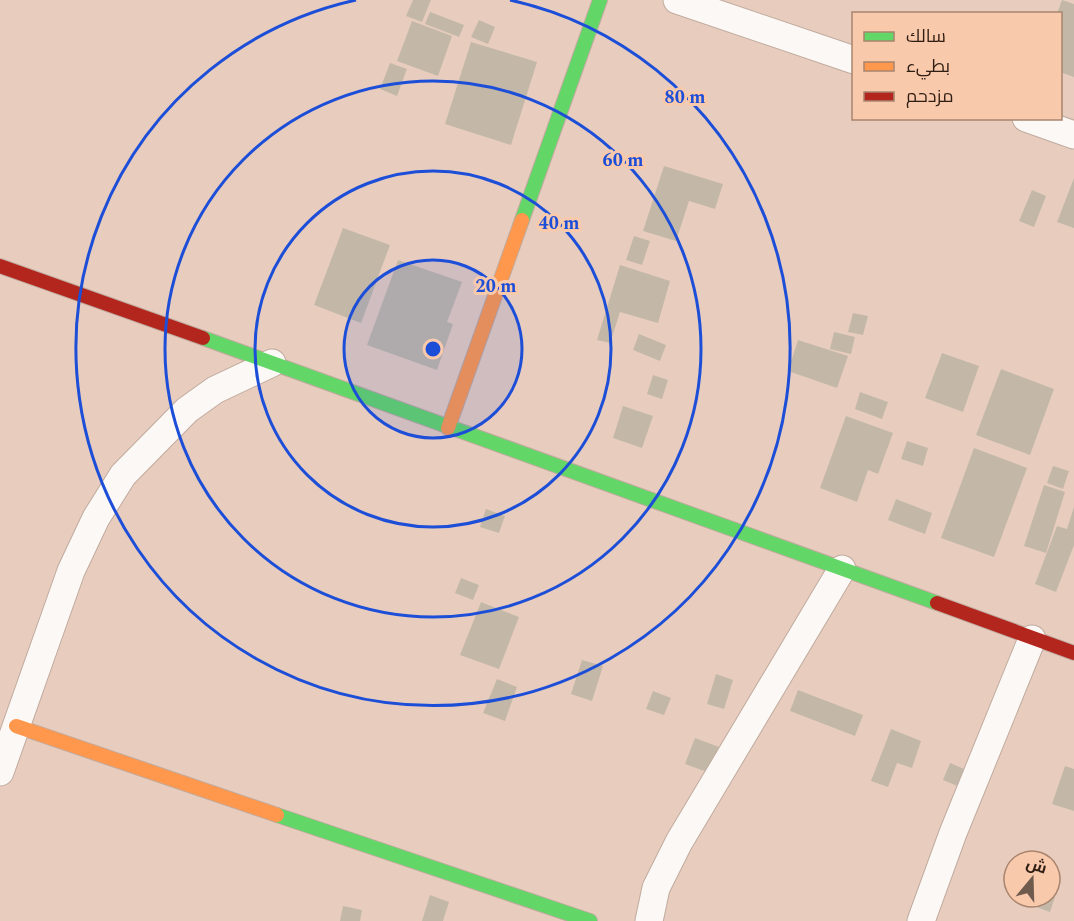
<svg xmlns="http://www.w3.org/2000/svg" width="1074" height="921" font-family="Spectral,Cairo,serif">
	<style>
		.building { fill: #c3b8a7 }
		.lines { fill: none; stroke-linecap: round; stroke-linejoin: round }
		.street-casing { stroke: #c0ab9f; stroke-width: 29 }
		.fast-casing { stroke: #c0ab9f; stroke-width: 16 }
		.slow-casing { stroke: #c0ab9f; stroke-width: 16 }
		.jam-casing { stroke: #c0ab9f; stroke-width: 16 }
		.street { stroke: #fcf8f5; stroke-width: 27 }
		.fast { stroke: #63d668; stroke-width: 14 }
		.slow { stroke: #ff974d; stroke-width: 14 }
		.jam { stroke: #b3261e; stroke-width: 14 }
		.ring { fill: none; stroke: #1d4ed8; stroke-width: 3 }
		.centre { fill: #1d4ed8; stroke: #f9c9ac; stroke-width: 3 }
		.ring-label { font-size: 18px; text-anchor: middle; font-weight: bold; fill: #1d4ed8; stroke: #f9c9ac; stroke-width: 6; stroke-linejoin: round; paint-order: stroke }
	</style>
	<rect width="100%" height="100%" fill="#e8cdbe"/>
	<g class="building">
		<polygon points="413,0 431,0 422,22 406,16"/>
		<polygon points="1062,0 1074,4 1074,77 1060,72 1060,14 1057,14"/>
		<polygon points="430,12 464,25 459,37 425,24"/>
		<polygon points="479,20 495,27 488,44 471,37"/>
		<polygon points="412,21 452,36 438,76 397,61"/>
		<polygon points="471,42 537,62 511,145 445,124"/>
		<polygon points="390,63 407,69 397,96 380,89"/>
		<polygon points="664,166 723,184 715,209 689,201 676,241 643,231"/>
		<polygon points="1074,178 1074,228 1057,222"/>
		<polygon points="1032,190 1046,196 1034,227 1019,221"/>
		<polygon points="343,228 390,245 361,323 314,305"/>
		<polygon points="634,236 650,241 642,265 626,260"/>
		<polygon points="398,260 462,282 447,322 453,324 437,370 367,345"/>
		<polygon points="620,265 670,281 658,323 620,312 610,343 597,340"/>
		<polygon points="853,313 868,316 863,335 848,332"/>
		<polygon points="834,332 855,337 851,354 830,349"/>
		<polygon points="639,334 666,345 660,361 633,350"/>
		<polygon points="798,340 848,356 837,388 788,371"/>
		<polygon points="942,353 979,366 963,412 925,398"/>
		<polygon points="1001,369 1054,389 1030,455 976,435"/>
		<polygon points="653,375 668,380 662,399 647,394"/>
		<polygon points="860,392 888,402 882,419 855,409"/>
		<polygon points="623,406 653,416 642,448 613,438"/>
		<polygon points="846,416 893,433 878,474 868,470 857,502 820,488"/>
		<polygon points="907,441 928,448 923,466 901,459"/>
		<polygon points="974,448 1027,468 994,557 941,538"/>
		<polygon points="1053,466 1069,471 1063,489 1047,483"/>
		<polygon points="1044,485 1065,492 1046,553 1024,546"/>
		<polygon points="896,499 932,513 925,534 888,520"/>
		<polygon points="1074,507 1074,545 1056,592 1035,584 1057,526 1067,529"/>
		<polygon points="486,509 505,516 499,533 480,527"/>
		<polygon points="461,578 479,585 473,600 455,593"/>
		<polygon points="481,602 519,617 499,669 460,655"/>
		<polygon points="582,660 603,666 592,701 571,694"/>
		<polygon points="716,674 733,680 724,709 707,704"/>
		<polygon points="497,679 517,687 505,721 483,713"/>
		<polygon points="798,690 863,715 855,736 790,711"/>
		<polygon points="653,691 671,698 664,715 646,709"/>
		<polygon points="891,729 921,741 912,768 897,763 888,787 871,781"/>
		<polygon points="695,738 719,747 710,773 685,764"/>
		<polygon points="950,763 969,771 962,788 943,780"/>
		<polygon points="1065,766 1074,769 1074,811 1052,804"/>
		<polygon points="1014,887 1014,897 1050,897 1050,895 1055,897 1050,912 1009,897"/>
		<polygon points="430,895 449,902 443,921 422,921"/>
		<polygon points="343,906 362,910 360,921 340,921"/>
	</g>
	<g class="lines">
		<g class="street-casing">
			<g id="street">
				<polyline points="677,0 854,60"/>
				<polyline points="1026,118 1074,135"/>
				<polyline points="0,772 71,571 96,518 123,475 187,410 215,390 272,363"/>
				<polyline points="649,921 656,888 679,842 842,569"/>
				<polyline points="921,921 953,833 1032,639"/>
			</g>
		</g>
		<g class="fast-casing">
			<g id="fast">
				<polyline points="522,220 600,0"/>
				<polyline points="203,338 937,603"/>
				<polyline points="277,815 590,921"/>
			</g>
		</g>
		<g class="slow-casing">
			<g id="slow">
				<polyline points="448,428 522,220"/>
				<polyline points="16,726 277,815"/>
			</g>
		</g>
		<g class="jam-casing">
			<g id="jam">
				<polyline points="0,266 203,338"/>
				<polyline points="937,603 1074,653"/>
			</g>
		</g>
		<use href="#street" class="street"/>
		<use href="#fast" class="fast"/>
		<use href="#slow" class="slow"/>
		<use href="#jam" class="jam"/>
	</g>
	<circle cx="433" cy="349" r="89" fill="#1d4ed8" fill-opacity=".12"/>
	<g class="ring">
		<circle cx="433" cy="349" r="89"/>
		<circle cx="433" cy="349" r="178"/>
		<circle cx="433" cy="349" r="268"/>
		<path d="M510 0A357 357 0 1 1 356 0"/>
	</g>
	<circle cx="433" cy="349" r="9" class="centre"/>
	<g class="ring-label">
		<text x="685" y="103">80 m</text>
		<text x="623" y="166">60 m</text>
		<text x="559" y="229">40 m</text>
		<text x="496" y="292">20 m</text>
	</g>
	<rect x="852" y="12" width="210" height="108" fill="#f9c9ac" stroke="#a8846e" stroke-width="1.5"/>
	<rect x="864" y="32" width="30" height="9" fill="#63d668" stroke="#a8846e" stroke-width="1.5"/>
	<text x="906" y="42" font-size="18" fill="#2e1d12">سالك</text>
	<rect x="864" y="62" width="30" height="9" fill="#ff974d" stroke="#a8846e" stroke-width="1.5"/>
	<text x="906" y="72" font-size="18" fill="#2e1d12">بطيء</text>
	<rect x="864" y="92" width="30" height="9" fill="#b3261e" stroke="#a8846e" stroke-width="1.5"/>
	<text x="906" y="102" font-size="18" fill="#2e1d12">مزدحم</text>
	<g transform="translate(1032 879) rotate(19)"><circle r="28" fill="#f9c9ac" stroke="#a8846e" stroke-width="1.5"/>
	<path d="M0-4.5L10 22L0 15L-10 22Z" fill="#6f5b4e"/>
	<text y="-9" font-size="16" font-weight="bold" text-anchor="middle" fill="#2e1d12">ش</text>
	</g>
</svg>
